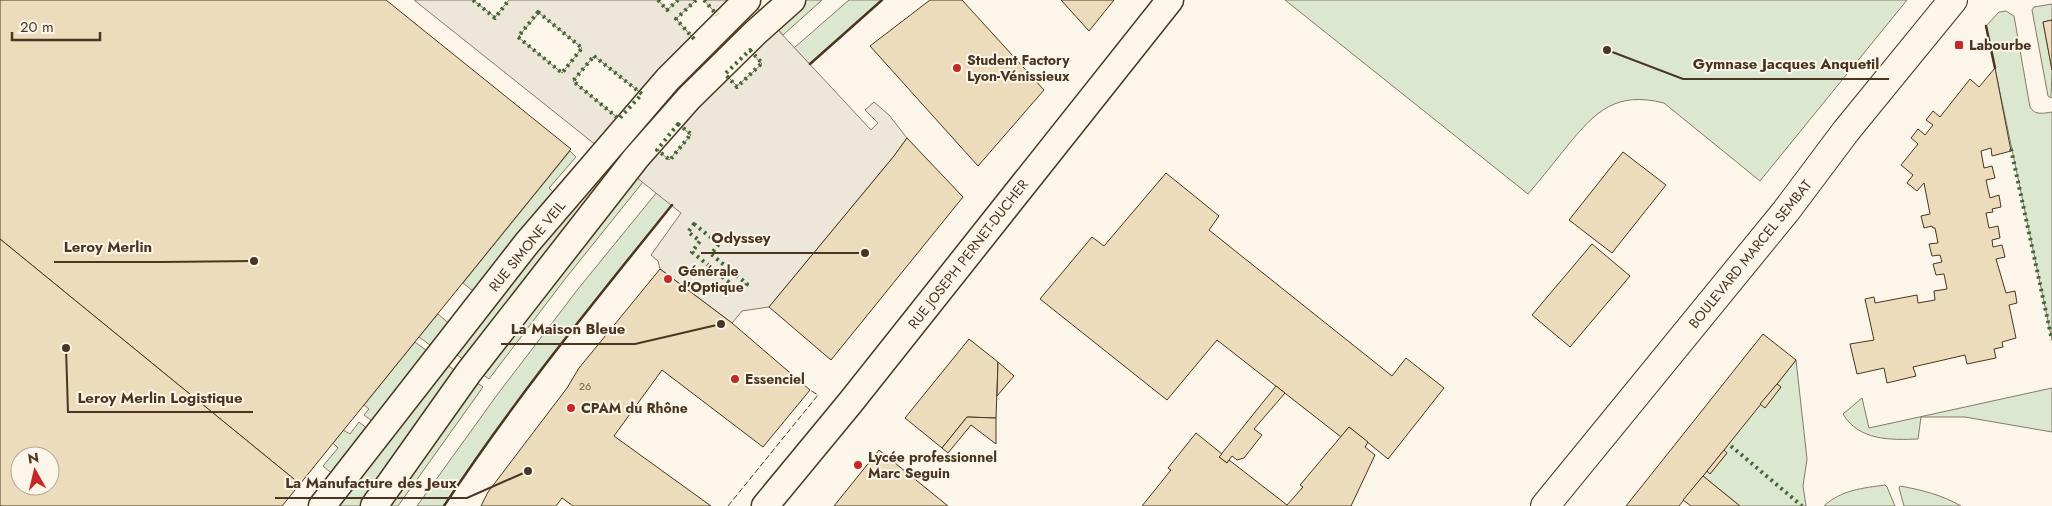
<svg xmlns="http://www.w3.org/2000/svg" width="2052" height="506" font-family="Jost,sans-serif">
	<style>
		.green { fill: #dce7d0; stroke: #887966 }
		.parking { fill: #ede7d9; stroke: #887966; fill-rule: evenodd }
		.building { fill: #ecdcbc; stroke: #4a3520; fill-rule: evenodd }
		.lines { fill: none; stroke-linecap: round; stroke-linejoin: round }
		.street-casing { stroke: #4a3520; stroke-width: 29 }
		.secondary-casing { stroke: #4a3520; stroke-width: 30 }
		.street { stroke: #fbf6e9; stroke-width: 26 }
		.secondary { stroke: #fbf6e9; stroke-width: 28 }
		.hedge { stroke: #436837; stroke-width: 4; stroke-dasharray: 2.5 4; stroke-linecap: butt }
		.fence { stroke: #4a3520; stroke-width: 1; stroke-dasharray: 6 2.5; stroke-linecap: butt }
		.wall { stroke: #4a3520; stroke-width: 2.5 }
		.poi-dot { fill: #c62828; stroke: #fbf6e9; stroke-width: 2 }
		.labels { text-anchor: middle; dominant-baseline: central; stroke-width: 4; stroke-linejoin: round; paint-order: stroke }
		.number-label { font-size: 11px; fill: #725f47 }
		.poi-label { font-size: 14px; font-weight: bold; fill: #4a3520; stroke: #fbf6e9; text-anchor: start }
		.street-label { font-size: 14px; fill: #4a3520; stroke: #fbf6e9 }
		.leader { fill: none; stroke: #4a3520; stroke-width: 2 }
		.callout-dot { fill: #4a3520; stroke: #fbf6e9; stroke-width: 2 }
		.callout-label { font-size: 15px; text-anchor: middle; font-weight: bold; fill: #4a3520; stroke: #fbf6e9; stroke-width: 4; stroke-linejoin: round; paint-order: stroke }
	</style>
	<rect width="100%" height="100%" fill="#fbf6e9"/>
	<g class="green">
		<polygon points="805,0 822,0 783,35 775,26"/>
		<polygon points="849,0 882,0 810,64 794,48"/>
		<path d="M 1285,0 L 1907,0 L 1760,181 L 1664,103 C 1616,91 1596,111 1568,145 C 1555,161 1542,178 1528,194 Z"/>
		<polygon points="2052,4 2052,20 2043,22 2052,70 2051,98 2048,96 2032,10 2034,7"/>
		<path d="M 2006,11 L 2014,16 L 2030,107 C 2035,116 2044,113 2052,112 L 2052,340 L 1986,26 L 1999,12 Z"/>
		<polygon points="570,151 576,157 549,188 557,196 478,295 463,283"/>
		<polygon points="611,156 621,164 467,362 453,352"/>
		<polygon points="634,174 643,182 565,279 489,379 479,372"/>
		<path d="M 657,192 L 672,205 C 593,303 513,401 444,506 L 417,506 L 497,395 L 578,289 Z"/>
		<polygon points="438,314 452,326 430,345 419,337"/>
		<polygon points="415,342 431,354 376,424 364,415 369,409 364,405"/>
		<polygon points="1796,360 1807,459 1803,486 1806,506 1740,506 1703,476 1707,471 1710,474 1727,453 1724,450 1760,404 1765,407 1781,387 1777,384"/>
		<polygon points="444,363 459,373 363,506 333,506"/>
		<polygon points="473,380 483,387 398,506 382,506"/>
		<path d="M 2052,388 L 2052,432 L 1965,417 L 1921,417 L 1918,439 C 1891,440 1859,441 1843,414 L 1862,398 L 1869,428 Z"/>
		<polygon points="359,422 370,431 335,476 323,466 338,448 333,443 343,430 350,434"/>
		<path d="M 1885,485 L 1887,487 L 1895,506 L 1824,506 C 1841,490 1863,488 1885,485 Z"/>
		<path d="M 1900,486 C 1922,490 1942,495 1961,506 L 1904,506 L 1899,488 Z"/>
	</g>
	<path class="parking" d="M 414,0 L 473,0 L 495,17 L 509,0 L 658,0 L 667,10 L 678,0 L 696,0 L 676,19 L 694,39 L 718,16 L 704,0 L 750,0 L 871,130 L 878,123 L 865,110 L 874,102 L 889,115 L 907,138 L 894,156 L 769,307 L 742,311 L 732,323 L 660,269 L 658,261 L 651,255 L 681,213 ZM 539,13 L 582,48 L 562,73 L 518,37 ZM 731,26 L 740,37 L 716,61 L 706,50 ZM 750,51 L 762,64 L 737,86 L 725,74 ZM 594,56 L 642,94 L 619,119 L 573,81 ZM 654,104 L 665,112 L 645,137 L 634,129 ZM 678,124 L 691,135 L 669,160 L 657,149 Z"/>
	<g class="building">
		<polygon points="0,0 386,0 571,149 300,484 0,239"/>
		<polygon points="930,0 962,0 1044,90 978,166 870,46"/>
		<polygon points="1061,0 1114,0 1089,31"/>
		<polygon points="2052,20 2052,70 2043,22"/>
		<polygon points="1995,68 2011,151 1992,156 1991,148 1981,151 1984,168 1992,166 1995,178 1986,180 1990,198 1999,195 2001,207 1992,209 1993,212 1986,213 1989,228 1998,226 2000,238 1992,240 1993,247 2002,245 2005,257 1996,259 2006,293 2015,291 2017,303 2009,305 2016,338 2002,342 2003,347 1994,349 1996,358 1967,364 1965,355 1913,367 1916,376 1887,383 1884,368 1857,374 1850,344 1874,340 1865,299 1874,297 1875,303 1917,295 1918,303 1935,300 1934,291 1947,289 1944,274 1936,275 1933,264 1942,262 1940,255 1932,256 1929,244 1938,243 1935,228 1933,228 1932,226 1924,228 1921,216 1930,214 1924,183 1917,191 1907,183 1913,175 1901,165 1918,144 1911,138 1918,129 1925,135 1933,125 1926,120 1933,111 1940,117 1970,79 1979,87"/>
		<polygon points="907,138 963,197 831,360 769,307 894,156"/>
		<polygon points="1623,152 1666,185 1612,253 1569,220"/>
		<polygon points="1166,173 1219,216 1209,230 1392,376 1406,358 1444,388 1388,459 1349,427 1341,437 1217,340 1167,400 1040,299 1092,237 1104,246"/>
		<path d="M 0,239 L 300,484 L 282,506 L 0,506 ZM 20,456 L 50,456 L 50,486 L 20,486 Z"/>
		<polygon points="1592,244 1630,276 1570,347 1532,315"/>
		<polygon points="660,269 732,323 810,390 763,447 662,370 614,436 711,506 573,506 562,498 556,506 481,506 488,492 567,388 579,368"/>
		<polygon points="1763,334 1796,360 1777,384 1679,506 1626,506"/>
		<polygon points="969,339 998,362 996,418 967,417 942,448 905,418"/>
		<polygon points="998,362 1014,376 997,396"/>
		<polygon points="1777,384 1781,387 1765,408 1760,404"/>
		<polygon points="1276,386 1285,393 1254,429 1262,435 1244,458 1237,460 1232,456 1227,463 1219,457"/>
		<polygon points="967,417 996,418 996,444 971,425 948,453 942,448"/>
		<polygon points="1349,427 1368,442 1365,447 1375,455 1351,506 1142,506 1171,470 1168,468 1196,433 1222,454 1219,457 1227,463 1229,460 1287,505 1303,487 1300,485"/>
		<polygon points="879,450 948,506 834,506"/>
		<polygon points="1724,450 1727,453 1710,474 1707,471"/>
		<polygon points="1703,476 1740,506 1691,506 1683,500"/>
	</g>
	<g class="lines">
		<g class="street-casing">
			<g id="street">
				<polyline points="322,506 527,243 668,79 747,0"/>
				<polyline points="374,506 469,372 636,158 689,98 755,33 792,0"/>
				<polyline points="765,506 850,403 1170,0"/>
			</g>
		</g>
		<g class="secondary-casing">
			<polyline id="secondary" points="1545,506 1786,211 1846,131 1953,0"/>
		</g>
		<use href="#street" class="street"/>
		<use href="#secondary" class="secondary"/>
		<g class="hedge">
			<polyline points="473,0 495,18 509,0"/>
			<polyline points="658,0 667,10 678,0"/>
			<polyline points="704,0 717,15"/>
			<polygon points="538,12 582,48 562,73 518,37"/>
			<polyline points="694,39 676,19 696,0"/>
			<polygon points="750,50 762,63 737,87 725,74"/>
			<polygon points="594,56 642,94 619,119 573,81"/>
			<polygon points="678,124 691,134 670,160 657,150"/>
			<polyline points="2011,149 2052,340"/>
			<polygon points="694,224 719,244 711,254 747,284 741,292 692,252 700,241 688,232"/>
			<polyline points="1731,446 1802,506"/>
		</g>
		<polyline class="fence" points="728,506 818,395 810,390"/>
		<g class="wall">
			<polyline points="1986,26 1995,68"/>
			<polyline points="810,64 882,0"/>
			<path d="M 444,506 C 513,401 593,303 672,205"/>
		</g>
	</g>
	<g class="poi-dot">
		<rect x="1954" y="40" width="10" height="10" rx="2.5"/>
		<circle cx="957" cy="68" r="5"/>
		<circle cx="668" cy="279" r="5"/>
		<circle cx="735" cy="379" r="5"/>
		<circle cx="571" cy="408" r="5"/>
		<circle cx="858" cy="465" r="5"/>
	</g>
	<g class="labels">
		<g class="number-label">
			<text x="585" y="386">26</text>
		</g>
		<g class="poi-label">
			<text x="1969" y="45">Labourbe</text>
			<text x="967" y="60">Student Factory<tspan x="967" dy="16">Lyon-Vénissieux</tspan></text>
			<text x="678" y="271">Générale<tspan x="678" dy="16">d'Optique</tspan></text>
			<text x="745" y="379">Essenciel</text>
			<text x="581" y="408">CPAM du Rhône</text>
			<text x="868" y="457">Lycée professionnel<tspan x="868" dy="16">Marc Seguin</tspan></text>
		</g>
		<g class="street-label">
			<text transform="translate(527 246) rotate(-51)">RUE SIMONE VEIL</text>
			<text transform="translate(968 254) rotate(-52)">RUE JOSEPH PERNET-DUCHER</text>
			<text transform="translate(1750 254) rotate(-51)">BOULEVARD MARCEL SEMBAT</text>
		</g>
	</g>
	<path class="leader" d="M1607 50L1683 79H1889M865 253L780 253H701M254 261L162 262H54M721 324L635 344H501M66 348L68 412H253M528 471L467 498H275"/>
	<g class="callout-dot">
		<circle cx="1607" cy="50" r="5"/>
		<circle cx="865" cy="253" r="5"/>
		<circle cx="254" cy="261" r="5"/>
		<circle cx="721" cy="324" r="5"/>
		<circle cx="66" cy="348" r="5"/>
		<circle cx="528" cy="471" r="5"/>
	</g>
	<g class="callout-label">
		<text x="1786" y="69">Gymnase Jacques Anquetil</text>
		<text x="741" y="243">Odyssey</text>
		<text x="108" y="252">Leroy Merlin</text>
		<text x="568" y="334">La Maison Bleue</text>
		<text x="160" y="403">Leroy Merlin Logistique</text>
		<text x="371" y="488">La Manufacture des Jeux</text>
	</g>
	<g transform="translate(35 471) rotate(352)"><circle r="24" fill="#fbf6e9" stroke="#b4a999"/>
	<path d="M0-4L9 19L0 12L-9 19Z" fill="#c62828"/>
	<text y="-8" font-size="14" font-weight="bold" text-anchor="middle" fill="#4a3520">N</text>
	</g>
	<path d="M12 32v8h88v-8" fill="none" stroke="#4a3520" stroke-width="2.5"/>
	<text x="20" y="32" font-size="15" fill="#4a3520" stroke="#fbf6e9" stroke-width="4" paint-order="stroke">20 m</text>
</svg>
